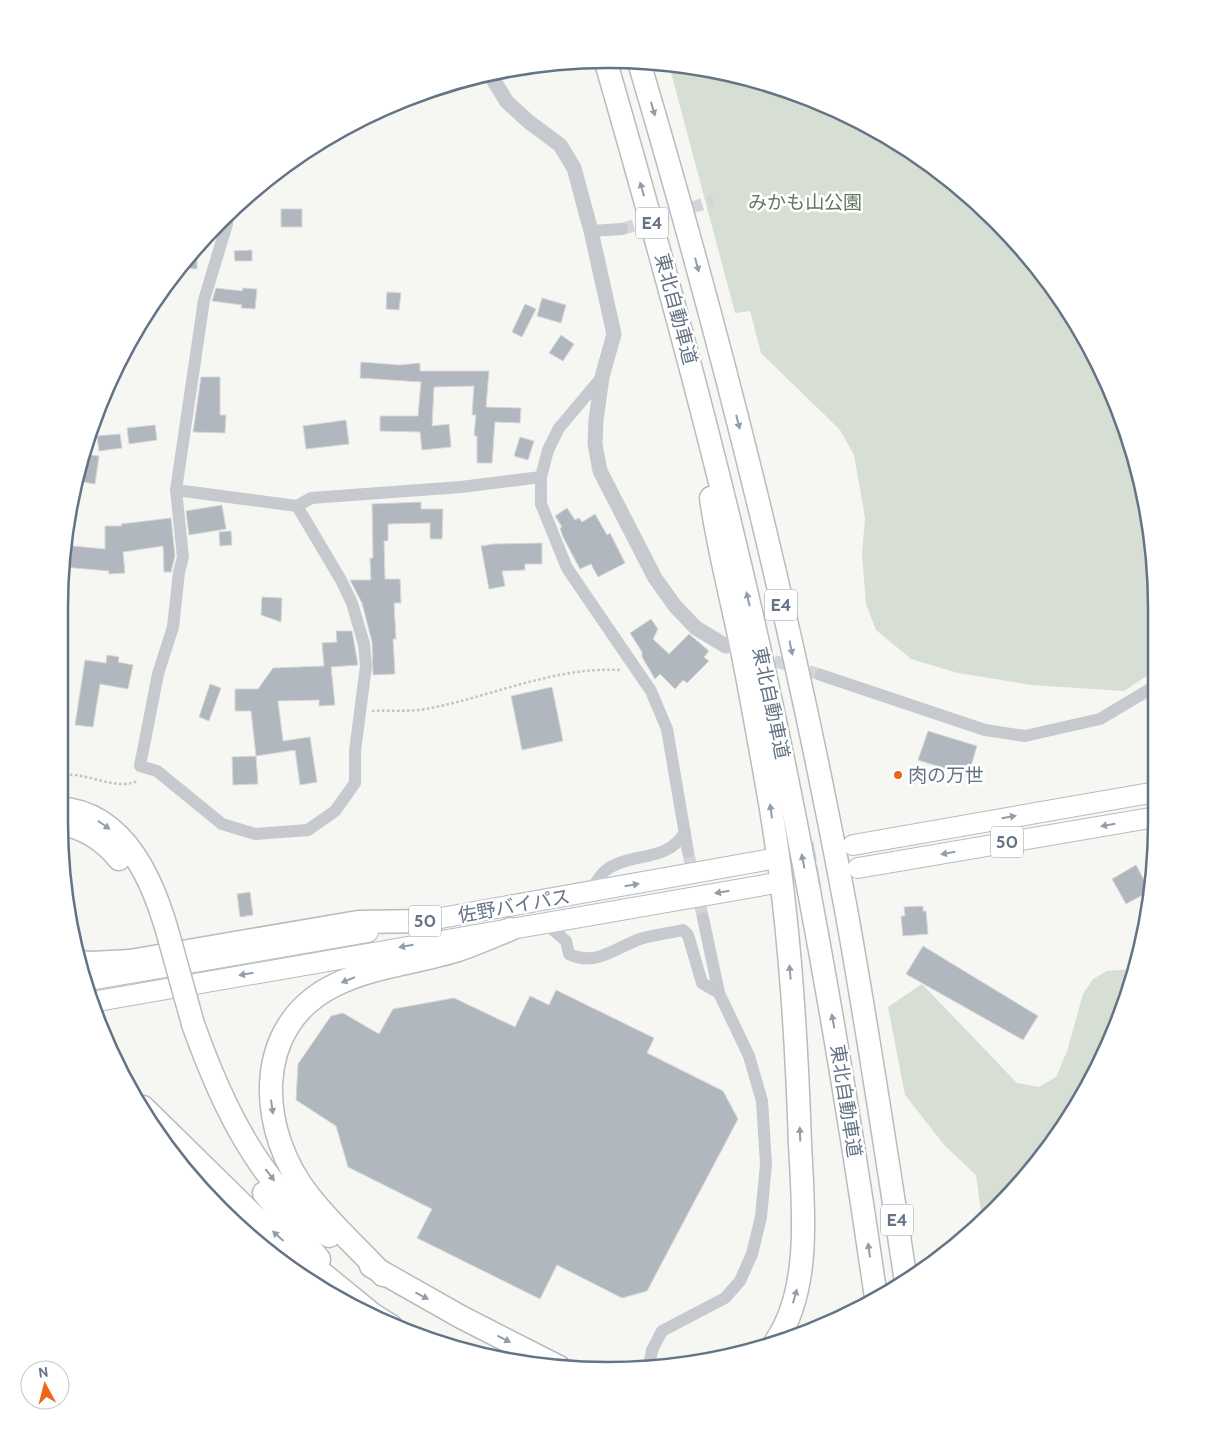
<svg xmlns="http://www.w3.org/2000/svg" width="1216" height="1430" font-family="Cabin,'Noto Sans JP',sans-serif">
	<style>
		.green { fill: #d7dfd4 }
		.building { fill: #b1b7be; stroke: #d8d8d6 }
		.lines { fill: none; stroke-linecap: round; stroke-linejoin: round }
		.minor-tunnel { stroke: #d2d6d8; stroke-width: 12; stroke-dasharray: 12 6; stroke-linecap: butt }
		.trunk-tunnel { stroke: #d2d6d8; stroke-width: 20; stroke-dasharray: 20 10; stroke-linecap: butt }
		.trunk-casing { stroke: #b8bbbf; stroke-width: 22 }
		.motorway-casing { stroke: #b8bbbf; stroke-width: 25 }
		.path { stroke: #c0c1c4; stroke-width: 2.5; stroke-dasharray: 2.5 2.5; stroke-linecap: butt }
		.minor { stroke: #c6c9cd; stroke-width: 12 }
		.tertiary { stroke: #c6c9cd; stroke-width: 15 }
		.trunk { stroke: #fff; stroke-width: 20 }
		.motorway { stroke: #fff; stroke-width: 22 }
		.motorway-bridge-casing { stroke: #b8bbbf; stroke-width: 25; stroke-linecap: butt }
		.motorway-bridge { stroke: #fff; stroke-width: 22 }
		.oneway { fill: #929daa }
		.poi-dot { fill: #ee651c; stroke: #fff; stroke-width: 2 }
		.labels { text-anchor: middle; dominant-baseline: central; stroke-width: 5; stroke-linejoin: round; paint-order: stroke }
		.shield { fill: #fff; stroke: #929daa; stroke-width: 1 }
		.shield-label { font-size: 18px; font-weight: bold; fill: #647386 }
		.park-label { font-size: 19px; fill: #61785f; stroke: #fff }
		.street-label { font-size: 19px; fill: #647386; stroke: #fff }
		.poi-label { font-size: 19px; fill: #647386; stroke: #fff; text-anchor: start }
		.rim { fill: none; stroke: #647386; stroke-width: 2.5 }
	</style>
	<rect width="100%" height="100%" fill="#f6f7f3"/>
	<g class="green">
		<polygon points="669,65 715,69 818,101 913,151 997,220 1065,303 1116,398 1147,501 1157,608 1157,669 1124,691 1031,685 958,673 911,659 876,630 866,604 862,554 865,518 854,455 840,430 761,353 750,311 735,313"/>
		<path d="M 1134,969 C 1119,1043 1070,1125 1022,1183 C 1011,1196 995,1207 982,1219 L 976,1175 L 945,1146 L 905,1095 L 888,1007 L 922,984 L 1017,1083 L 1039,1087 L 1056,1077 L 1067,1051 L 1083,994 L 1093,979 L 1107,971 Z"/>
	</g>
	<g class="building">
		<rect x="281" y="209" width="21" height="18"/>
		<polygon points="197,245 197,269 184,268 184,260"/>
		<polygon points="252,250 252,261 235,261 234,251"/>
		<polygon points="216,288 242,291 243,288 257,289 255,309 241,308 242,305 212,301"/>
		<polygon points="387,292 401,293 399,310 386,309"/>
		<polygon points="542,298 566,305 561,323 537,316"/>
		<polygon points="525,304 536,309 522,337 512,332"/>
		<polygon points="561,335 574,344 563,361 549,353"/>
		<polygon points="361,362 400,365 420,363 420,371 489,371 486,407 521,408 520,423 495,422 492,463 477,463 477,436 474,436 476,415 472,415 474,386 434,387 432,426 449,424 451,447 422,450 420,432 380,431 380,416 418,416 421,382 360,378"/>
		<polygon points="201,377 220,377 220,415 226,415 225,433 193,432"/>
		<polygon points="346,420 349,444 306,449 303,426"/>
		<polygon points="155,425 157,440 129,444 127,428"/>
		<polygon points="120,434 122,448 99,451 97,436"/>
		<polygon points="520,437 534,441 528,460 514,456"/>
		<polygon points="82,454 99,456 95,484 77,481"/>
		<polygon points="421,502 421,509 443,509 442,539 430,539 430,523 388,524 388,541 384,541 385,579 400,579 401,603 394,603 396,639 393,639 395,674 373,675 372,642 362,603 350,580 371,580 370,558 373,558 372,504"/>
		<polygon points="222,505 226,529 189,535 186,511"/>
		<polygon points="567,508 575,520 579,518 582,522 595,514 607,535 610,533 625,563 598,577 591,564 580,569 563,537 560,528 562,527 555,516"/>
		<polygon points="171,518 175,556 171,572 164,572 163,546 123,552 125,573 109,574 109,571 63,567 63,545 105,549 105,526 122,526 121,524"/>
		<polygon points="231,531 232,545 220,546 219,532"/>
		<polygon points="542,543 542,564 525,564 525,570 502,571 505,586 489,589 481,546 494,544"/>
		<polygon points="262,597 282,598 281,622 261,615"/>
		<polygon points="651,619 658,629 653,639 669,654 689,634 709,651 704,657 709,661 687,683 683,680 675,689 660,674 655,679 642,657 642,652 630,633"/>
		<polygon points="336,631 352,631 358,665 331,667 335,705 319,706 319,700 278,701 283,741 310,737 317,782 300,785 295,750 256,756 251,711 235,711 235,689 258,689 273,668 324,666 322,643 337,642"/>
		<polygon points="107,655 119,657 118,662 133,665 128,689 100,684 93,727 75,725 85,660 106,663"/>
		<polygon points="210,684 221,688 209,721 199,717"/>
		<polygon points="552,687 563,741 522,750 511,696"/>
		<polygon points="928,731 977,746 968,776 918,760"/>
		<polygon points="256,756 258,784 233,785 232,757"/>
		<polygon points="1136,865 1150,891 1126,904 1112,879"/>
		<polygon points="250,892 253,915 240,917 237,894"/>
		<polygon points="923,906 923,911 926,911 928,934 903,936 901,916 905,916 904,907"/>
		<polygon points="923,946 1038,1016 1023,1040 906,974"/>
		<polygon points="556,990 654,1038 647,1053 723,1091 738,1119 647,1291 622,1298 557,1265 540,1299 417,1238 432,1209 348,1167 336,1126 296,1100 298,1064 331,1016 343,1013 379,1034 393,1009 454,998 515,1027 530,996 549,1005"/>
	</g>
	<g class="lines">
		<g class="minor-tunnel">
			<polyline points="622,229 713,201"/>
			<polyline points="757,656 821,675"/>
			<polyline points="688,852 703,918"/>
		</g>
		<g class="trunk-tunnel">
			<polyline points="766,860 850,845"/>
			<polyline points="770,884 854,869"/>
		</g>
		<g class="trunk-casing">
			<g id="trunk">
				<polyline points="853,845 1156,792"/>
				<polyline points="858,868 1156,817"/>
				<polyline points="413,923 766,860"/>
				<polyline points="84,981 368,932"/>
				<polyline points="92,1002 770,884"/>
			</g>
		</g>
		<g class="motorway-casing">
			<g id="motorway">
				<path d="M 605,59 C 650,215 693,370 731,527 C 793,782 839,1040 876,1298"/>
				<path d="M 639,62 C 721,339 792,620 845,904 C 868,1030 887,1156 906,1282"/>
				<path d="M 711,498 C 718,548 731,596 741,645 C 750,690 758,735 766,780 C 788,900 796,1023 800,1144 C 803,1205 812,1288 776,1341"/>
				<path d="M 59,808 C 127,813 155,885 170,941"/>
				<path d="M 59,824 C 83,826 105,841 119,859"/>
				<polyline points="77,962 92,963 130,961 358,922 428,921"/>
				<path d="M 193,1024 C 221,1103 259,1185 329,1236"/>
				<polyline points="143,1107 252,1214 291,1248 372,1314 391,1326"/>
				<polyline points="264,1193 319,1259"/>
				<polyline points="371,1266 461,1317 559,1367"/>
				<path d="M 383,1275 C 359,1249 332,1225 310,1197 C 258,1133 250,1026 335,985 C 373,966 417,963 458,950 C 476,944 494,936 511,929"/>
			</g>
		</g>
		<g class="path">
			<path d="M 372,711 C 390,710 409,712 426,709 C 491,697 555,666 622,670"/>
			<path d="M 60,776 C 84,770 111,790 135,782 L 137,779"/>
		</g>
		<g class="minor">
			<polyline points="228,213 227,224 204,300 176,490 183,557 179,572 173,627 158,674 140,766 157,771 222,824 255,834 308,830 335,811 355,783 355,751 366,666 364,644 352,603 341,580 297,506"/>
			<polyline points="591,231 622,229"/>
			<polyline points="602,377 559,428 548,450 541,477 541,504 567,568 651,691 667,729 688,852"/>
			<polyline points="176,490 297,506 311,498 461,487 541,477"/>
			<polyline points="821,675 985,730 1025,736 1100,719 1157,685"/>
			<path d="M 589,893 C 594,886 599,876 605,871 C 630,851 667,864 685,832"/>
			<path d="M 545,923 L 566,941 L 569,954 C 596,967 615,948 640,939 C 653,935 669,933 683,930 L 688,935 L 702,983 L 719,993"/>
			<polyline points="649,1367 652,1350 662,1331 725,1298 740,1281 752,1254 761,1217 766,1164 762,1101 749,1056 719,993 703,918"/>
		</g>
		<polyline class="tertiary" points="489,73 507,102 529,122 560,145 574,168 591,231 614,334 602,377 596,420 595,444 600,471 655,578 675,606 696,628 726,646"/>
		<use href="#trunk" class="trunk"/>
		<use href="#motorway" class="motorway"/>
		<g class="motorway-bridge-casing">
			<polyline id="motorway-bridge" points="170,941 193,1024"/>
		</g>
		<use href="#motorway-bridge" class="motorway-bridge"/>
	</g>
	<defs><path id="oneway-solid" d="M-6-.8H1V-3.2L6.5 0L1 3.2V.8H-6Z" transform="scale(1.25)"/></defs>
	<g class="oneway">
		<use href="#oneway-solid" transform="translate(653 109) rotate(74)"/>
		<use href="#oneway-solid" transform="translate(642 189) rotate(-106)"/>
		<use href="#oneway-solid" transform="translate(697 265) rotate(75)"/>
		<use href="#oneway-solid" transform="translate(738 422) rotate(76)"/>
		<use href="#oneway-solid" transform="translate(748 599) rotate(-103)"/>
		<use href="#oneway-solid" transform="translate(791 648) rotate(78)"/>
		<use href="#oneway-solid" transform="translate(771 811) rotate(-98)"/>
		<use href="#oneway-solid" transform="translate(1009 817) rotate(-10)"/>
		<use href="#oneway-solid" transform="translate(104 825) rotate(35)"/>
		<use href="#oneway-solid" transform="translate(1108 825) rotate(170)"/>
		<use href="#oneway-solid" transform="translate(948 853) rotate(170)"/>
		<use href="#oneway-solid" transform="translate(803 861) rotate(-101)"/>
		<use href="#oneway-solid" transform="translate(632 885) rotate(-10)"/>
		<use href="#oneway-solid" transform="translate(722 892) rotate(170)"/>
		<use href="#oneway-solid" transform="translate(406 946) rotate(170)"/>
		<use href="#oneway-solid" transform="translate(790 972) rotate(-95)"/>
		<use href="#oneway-solid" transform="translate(246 974) rotate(170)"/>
		<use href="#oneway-solid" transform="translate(348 980) rotate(158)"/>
		<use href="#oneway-solid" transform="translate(833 1021) rotate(-100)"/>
		<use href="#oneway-solid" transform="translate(272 1107) rotate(82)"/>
		<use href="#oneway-solid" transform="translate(800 1134) rotate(-92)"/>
		<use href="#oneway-solid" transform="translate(270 1175) rotate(52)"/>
		<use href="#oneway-solid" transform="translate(278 1236) rotate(-138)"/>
		<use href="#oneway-solid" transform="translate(869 1250) rotate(-98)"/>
		<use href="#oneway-solid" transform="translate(422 1296) rotate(28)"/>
		<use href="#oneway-solid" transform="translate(795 1296) rotate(-74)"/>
		<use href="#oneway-solid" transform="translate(504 1339) rotate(27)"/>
	</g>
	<circle class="poi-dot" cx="898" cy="775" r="5"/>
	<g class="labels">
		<g class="shield">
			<rect x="636" y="207.5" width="32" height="31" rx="4"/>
			<rect x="765" y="589.5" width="32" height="31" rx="4"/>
			<rect x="991" y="826.5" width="32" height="31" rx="4"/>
			<rect x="409" y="905.5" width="32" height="31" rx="4"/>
			<rect x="881" y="1204.5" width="32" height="31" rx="4"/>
		</g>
		<g class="shield-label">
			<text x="652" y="223">E4</text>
			<text x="781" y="605">E4</text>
			<text x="1007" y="842">50</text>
			<text x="425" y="921">50</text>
			<text x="897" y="1220">E4</text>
		</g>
		<g class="park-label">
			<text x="805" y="202">みかも山公園</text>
		</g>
		<g class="street-label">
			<text transform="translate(676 309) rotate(75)">東北自動車道</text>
			<text transform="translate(771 703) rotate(78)">東北自動車道</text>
			<text transform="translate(514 906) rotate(-10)">佐野バイパス</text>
			<text transform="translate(846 1101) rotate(81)">東北自動車道</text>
		</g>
		<g class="poi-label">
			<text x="908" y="775">肉の万世</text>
		</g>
	</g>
	<path d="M0 0H1216V1430H0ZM608 68H608A540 540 0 0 1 1148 608V822A540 540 0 0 1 608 1362H608A540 540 0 0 1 68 822V608A540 540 0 0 1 608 68Z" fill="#fff" fill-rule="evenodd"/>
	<path class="rim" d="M608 68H608A540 540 0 0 1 1148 608V822A540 540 0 0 1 608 1362H608A540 540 0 0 1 68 822V608A540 540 0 0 1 608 68Z"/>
	<g transform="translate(45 1385) rotate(353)"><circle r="24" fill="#ffffff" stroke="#c1c7cf"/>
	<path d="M0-4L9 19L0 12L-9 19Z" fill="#ee651c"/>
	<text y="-8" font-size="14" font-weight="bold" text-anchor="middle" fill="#647386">N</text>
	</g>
</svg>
